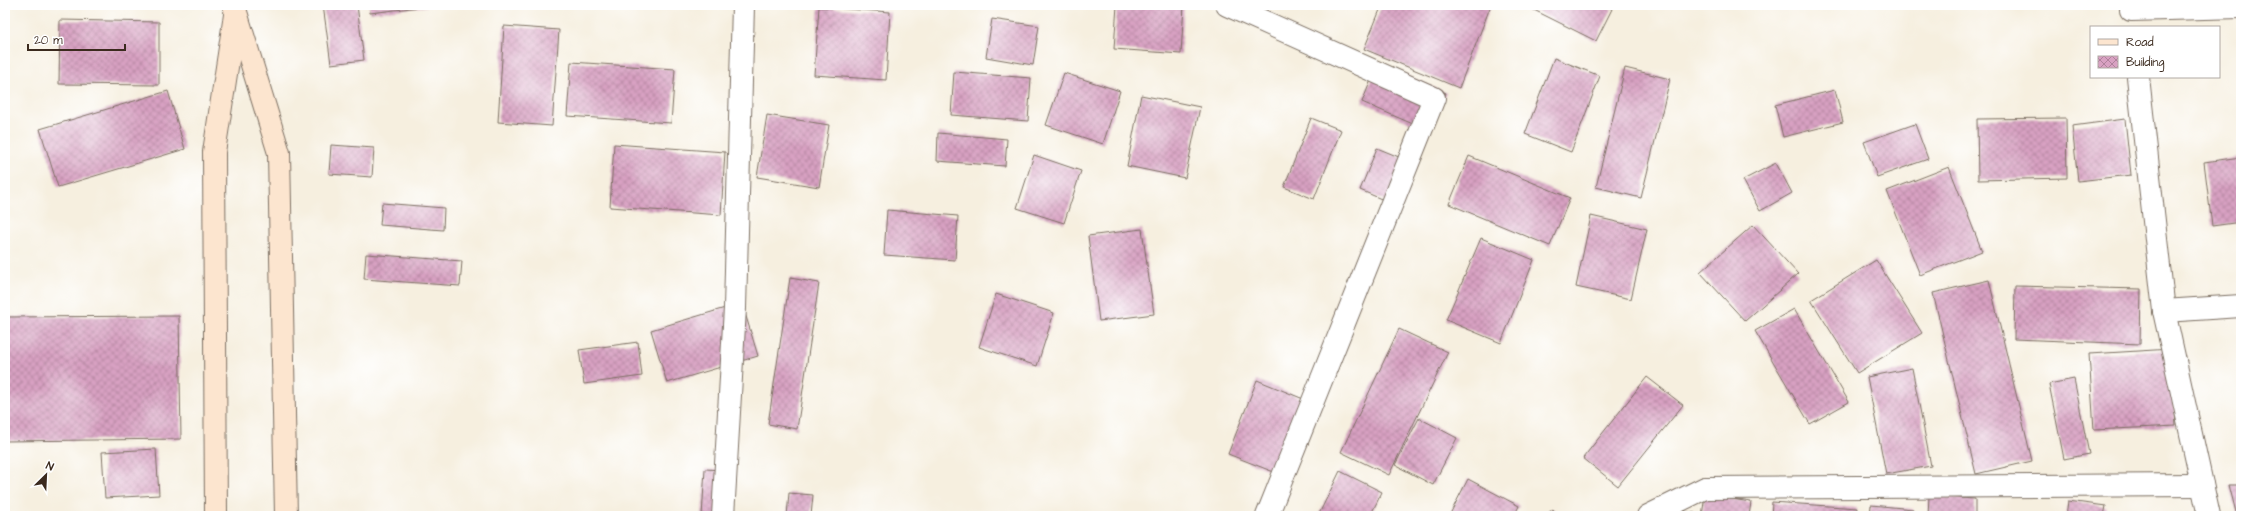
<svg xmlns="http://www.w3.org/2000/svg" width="2246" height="521" font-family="'Architects Daughter',sans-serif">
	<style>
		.building { fill: url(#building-cross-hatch) }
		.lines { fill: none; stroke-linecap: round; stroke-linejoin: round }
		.street-casing { stroke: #7c6f62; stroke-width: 24 }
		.secondary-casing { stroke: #7c6f62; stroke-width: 24 }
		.street { stroke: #fff; stroke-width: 22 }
		.secondary { stroke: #fce5cf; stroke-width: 22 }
	</style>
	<defs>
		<pattern id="building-cross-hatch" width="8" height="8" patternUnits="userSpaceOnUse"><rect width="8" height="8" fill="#d8a1c2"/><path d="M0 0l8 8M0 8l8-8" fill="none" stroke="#b0839d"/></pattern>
	</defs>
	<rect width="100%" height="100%" fill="#fff"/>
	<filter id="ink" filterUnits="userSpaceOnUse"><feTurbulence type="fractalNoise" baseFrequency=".025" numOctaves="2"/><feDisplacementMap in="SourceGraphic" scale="8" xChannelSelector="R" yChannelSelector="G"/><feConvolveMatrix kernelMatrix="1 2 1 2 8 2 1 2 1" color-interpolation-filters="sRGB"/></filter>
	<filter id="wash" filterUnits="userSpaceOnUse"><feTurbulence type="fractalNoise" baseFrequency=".012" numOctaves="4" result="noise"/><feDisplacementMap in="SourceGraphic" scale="16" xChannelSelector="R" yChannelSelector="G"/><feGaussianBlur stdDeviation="0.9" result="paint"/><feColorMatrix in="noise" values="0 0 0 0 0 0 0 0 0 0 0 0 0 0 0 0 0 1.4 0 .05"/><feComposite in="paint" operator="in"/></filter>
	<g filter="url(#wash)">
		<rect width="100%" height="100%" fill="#f6efdf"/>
		<g id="blocks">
			<g class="building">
				<polygon points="323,5 357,5 364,60 331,64"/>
				<polygon points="369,5 428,5 428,6 370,13"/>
				<polygon points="1117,5 1184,5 1181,54 1114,49"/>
				<polygon points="1382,5 1491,5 1459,88 1364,49"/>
				<polygon points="1534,5 1604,5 1612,9 1596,41 1532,9"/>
				<polygon points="819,7 890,12 886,80 814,75"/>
				<polygon points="992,19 1039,26 1033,65 986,57"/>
				<polygon points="60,20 159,22 159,85 59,84"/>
				<polygon points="504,26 559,30 552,126 498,122"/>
				<polygon points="1554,58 1600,76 1571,152 1525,134"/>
				<polygon points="571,62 675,69 671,123 567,116"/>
				<polygon points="1378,63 1446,93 1429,131 1362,102"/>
				<polygon points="1625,68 1670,79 1641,198 1596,187"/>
				<polygon points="954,72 1031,78 1028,121 951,115"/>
				<polygon points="1064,73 1120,91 1103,144 1046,125"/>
				<polygon points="1835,90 1843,122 1783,137 1775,105"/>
				<polygon points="168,91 185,149 58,187 40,129"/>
				<polygon points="1141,95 1200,107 1185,178 1127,166"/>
				<polygon points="767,115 829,125 819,187 757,177"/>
				<polygon points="1311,118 1341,130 1314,199 1284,187"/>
				<polygon points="2066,118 2067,178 1978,180 1977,119"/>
				<polygon points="2125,119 2131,175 2078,181 2072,126"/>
				<polygon points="1915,124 1928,159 1877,177 1864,142"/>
				<polygon points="938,133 1007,139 1005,166 937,161"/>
				<polygon points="614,144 725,152 721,215 610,207"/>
				<polygon points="331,145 374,148 372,177 329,174"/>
				<polygon points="1377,148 1416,164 1398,206 1360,190"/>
				<polygon points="1034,155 1081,171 1064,223 1017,208"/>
				<polygon points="1469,156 1570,198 1550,246 1449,204"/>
				<polygon points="2241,157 2241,222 2212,226 2204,162"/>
				<polygon points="1776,163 1792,193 1760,211 1743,180"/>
				<polygon points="1949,167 1982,251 1920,275 1887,191"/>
				<polygon points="382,203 444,208 443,230 380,225"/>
				<polygon points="887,210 958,216 955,260 884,255"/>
				<polygon points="1591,216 1647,229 1631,299 1576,287"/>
				<polygon points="1753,225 1798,274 1745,321 1700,272"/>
				<polygon points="1142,229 1154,314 1099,321 1088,236"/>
				<polygon points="1481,238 1534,260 1501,343 1446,320"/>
				<polygon points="366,254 462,261 460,286 364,279"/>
				<polygon points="1876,260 1922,333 1857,373 1811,300"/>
				<polygon points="790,278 819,283 797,429 768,424"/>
				<polygon points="1989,280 2032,461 1976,474 1933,293"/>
				<polygon points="2015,286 2141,289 2140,344 2014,339"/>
				<polygon points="996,294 1054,313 1037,366 979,347"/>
				<polygon points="742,303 758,356 667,383 651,330"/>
				<polygon points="1794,309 1849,402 1810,424 1755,331"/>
				<polygon points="179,316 181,439 5,441 5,317"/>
				<polygon points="1399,329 1448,352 1389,475 1341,452"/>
				<polygon points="638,342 642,376 584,384 579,350"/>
				<polygon points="2171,349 2176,426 2094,430 2089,354"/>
				<polygon points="1912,368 1931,466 1886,474 1867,377"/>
				<polygon points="1647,377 1683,405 1618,486 1583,458"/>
				<polygon points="2074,379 2089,454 2064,459 2049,384"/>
				<polygon points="1257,380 1318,405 1289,478 1228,454"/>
				<polygon points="1419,418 1457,438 1433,485 1395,465"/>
				<polygon points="156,449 159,495 105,498 102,452"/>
				<polygon points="705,469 722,470 719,516 702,516"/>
				<polygon points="1340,471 1382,492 1370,516 1318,516"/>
				<polygon points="1468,479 1519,506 1514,516 1449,516"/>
				<polygon points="2229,485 2241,485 2241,516 2237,516"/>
				<polygon points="789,493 813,495 811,516 787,516"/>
				<polygon points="1705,495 1751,502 1749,516 1702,516"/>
				<polygon points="1929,496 1975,499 1975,516 1928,516"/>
				<polygon points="2068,501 2106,506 2104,516 2066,516"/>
				<polygon points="1772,502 1857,508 1856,516 1771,516"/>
				<polygon points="1871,505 1913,509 1912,516 1870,516"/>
				<polygon points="1653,507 1695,513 1694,516 1652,516"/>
				<polygon points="1553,509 1558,516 1544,516"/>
			</g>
		</g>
	</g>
	<g filter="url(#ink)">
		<use href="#blocks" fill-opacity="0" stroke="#7c6f62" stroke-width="1"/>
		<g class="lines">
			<g class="street-casing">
				<g id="street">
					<polyline points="1227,5 1434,98 1267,516"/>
					<polyline points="2131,10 2241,7"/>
					<polyline points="2138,77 2164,311 2209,516"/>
					<polyline points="2164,311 2241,306"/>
					<polyline points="723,516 735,308 743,5"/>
					<polyline points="1648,516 1705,488 2202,485"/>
				</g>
			</g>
			<g class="secondary-casing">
				<g id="secondary">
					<polyline points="235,9 279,153 286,516"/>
					<polyline points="216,516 214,152 235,15"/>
				</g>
			</g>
			<use href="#street" class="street"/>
			<use href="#secondary" class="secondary"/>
		</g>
	</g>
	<rect width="2246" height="521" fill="none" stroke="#fff" stroke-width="20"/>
	<rect x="2090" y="26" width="130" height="52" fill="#ffffff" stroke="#b1aaa5"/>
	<rect x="2098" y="39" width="20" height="6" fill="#fce5cf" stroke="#b1aaa5"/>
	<text x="2126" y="46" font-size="12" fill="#3b2a1e">Road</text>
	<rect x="2098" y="56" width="20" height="12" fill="url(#building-cross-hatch)" stroke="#b1aaa5"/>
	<text x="2126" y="66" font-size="12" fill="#3b2a1e">Building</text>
	<g transform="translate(46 475) rotate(24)" stroke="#ffffff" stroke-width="3" paint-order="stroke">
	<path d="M0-3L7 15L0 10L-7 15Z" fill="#3b2a1e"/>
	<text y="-6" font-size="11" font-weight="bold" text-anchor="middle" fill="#3b2a1e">N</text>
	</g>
	<path d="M28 44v6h97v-6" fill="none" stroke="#3b2a1e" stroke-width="2"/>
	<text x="34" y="44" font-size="12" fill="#3b2a1e" stroke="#ffffff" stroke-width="3" paint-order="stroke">20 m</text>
</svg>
